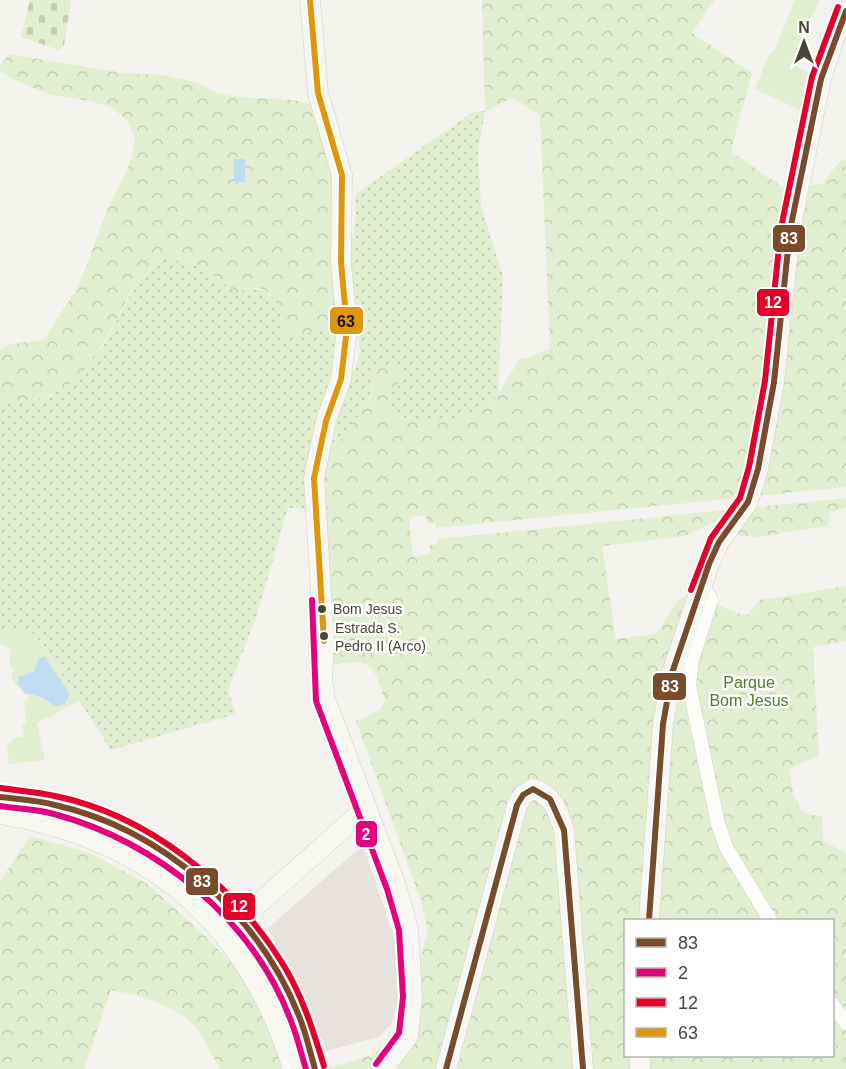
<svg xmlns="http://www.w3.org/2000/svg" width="846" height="1069" font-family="Helvetica,sans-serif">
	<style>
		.grass { fill: url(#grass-dots) }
		.forest { fill: url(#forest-crowns); fill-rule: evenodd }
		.cemetery { fill: url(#cemetery-stones) }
		.garden { fill: #e1eecf }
		.parking { fill: #e6e3df }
		.water { fill: #c0ddf1 }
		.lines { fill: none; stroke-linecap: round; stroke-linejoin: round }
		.street-casing { stroke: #d2d0cb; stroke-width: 15 }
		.secondary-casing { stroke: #d3cfc5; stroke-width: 21 }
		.street { stroke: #fdfdfc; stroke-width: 14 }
		.secondary { stroke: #f7f6f1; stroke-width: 20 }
		.bus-1-casing { stroke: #fff; stroke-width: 10 }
		.bus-2-casing { stroke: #fff; stroke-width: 10 }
		.bus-3-casing { stroke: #fff; stroke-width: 10 }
		.bus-4-casing { stroke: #fff; stroke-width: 10 }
		.bus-1 { stroke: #7a4b2a; stroke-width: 6 }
		.bus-2 { stroke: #e5007d; stroke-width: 6 }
		.bus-3 { stroke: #e4002b; stroke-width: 6 }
		.bus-4 { stroke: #dd9709; stroke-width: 6 }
		.bus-dot { fill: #4b4439; stroke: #fff; stroke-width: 2 }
		.labels { text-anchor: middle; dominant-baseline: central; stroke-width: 5; stroke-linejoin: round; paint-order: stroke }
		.bus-label { font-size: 14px; fill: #4b4439; stroke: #fff; text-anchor: start }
		.park-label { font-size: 16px; fill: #4a7f2a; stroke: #fff }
		.line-badge { stroke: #fff; stroke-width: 2 }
		.badge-label { font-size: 16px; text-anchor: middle; font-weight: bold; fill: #fff }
		.pale-badge-label { font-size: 16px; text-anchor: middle; font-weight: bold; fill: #111 }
	</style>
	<defs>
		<pattern id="grass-dots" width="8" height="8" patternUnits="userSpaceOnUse" patternTransform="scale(1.5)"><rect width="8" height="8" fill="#e1eecf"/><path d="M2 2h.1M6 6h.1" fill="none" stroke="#c3cdb2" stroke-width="1.8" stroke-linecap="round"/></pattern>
		<pattern id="forest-crowns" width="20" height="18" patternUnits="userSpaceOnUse" patternTransform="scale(1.5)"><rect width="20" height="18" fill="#e1eecf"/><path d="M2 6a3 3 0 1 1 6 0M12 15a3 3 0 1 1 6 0" fill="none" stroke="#c3cdb2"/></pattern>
		<pattern id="cemetery-stones" width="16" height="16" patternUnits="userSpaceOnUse" patternTransform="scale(1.5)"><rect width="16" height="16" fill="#e1eecf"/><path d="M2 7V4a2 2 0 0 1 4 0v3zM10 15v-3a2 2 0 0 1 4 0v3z" fill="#c3cdb2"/></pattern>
	</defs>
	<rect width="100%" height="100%" fill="#f4f2ee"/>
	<g class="grass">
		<polygon points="485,111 478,152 481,205 503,277 498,394 495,399 460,419 409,419 390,414 371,382 373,389 361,415 326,461 343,392 356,366 360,351 350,286 349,261 356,215 354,195 473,112"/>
		<polygon points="163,258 198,265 247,288 266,291 277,301 285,339 340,324 341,344 309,509 288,508 256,618 228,690 236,714 111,750 41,642 26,630 0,629 0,402 32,401 52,396 101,350 136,284"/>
	</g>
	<g class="forest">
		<path d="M 482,0 L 715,0 L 692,33 L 752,73 L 731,151 L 788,191 L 823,183 L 839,162 L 846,159 L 846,375 L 844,379 L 846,382 L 846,487 L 436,528 L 436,523 L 427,524 L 426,515 L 409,517 L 413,556 L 430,554 L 430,545 L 437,544 L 437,539 L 846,498 L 846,507 L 831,512 L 827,526 L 757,537 L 740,536 L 727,516 L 685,536 L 602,546 L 616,639 L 656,634 L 677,601 L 686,595 C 712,595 723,612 747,615 L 760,600 L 846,586 L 846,641 L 813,647 L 819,756 L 789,769 L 793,793 L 802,812 L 822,817 L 823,841 L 846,853 L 846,1069 L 220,1069 C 213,1057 207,1043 199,1032 C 179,1005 142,996 111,990 L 84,1069 L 0,1069 L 0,881 L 30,836 L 90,853 L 149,885 L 206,937 L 332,1067 L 372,1055 L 397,1034 L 428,931 L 421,901 L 356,721 L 380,710 L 385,701 C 373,663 372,658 331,665 L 323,493 L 326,461 L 370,399 L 373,389 L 373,373 L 381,365 L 396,366 L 401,373 L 398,387 L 391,394 L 390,414 L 409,419 L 460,419 L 495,399 L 519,360 L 550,350 L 540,116 L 513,98 L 485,111 ZM 626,920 L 832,920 L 832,1056 L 626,1056 Z"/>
		<path d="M 9,54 L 123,73 L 162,75 L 198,83 L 217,93 L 236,97 L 293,100 L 317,105 L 338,185 L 340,324 L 285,339 C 279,310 277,275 237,293 L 198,265 L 163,258 C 155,266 144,274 136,284 C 129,293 124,306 118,316 C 90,370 67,406 0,402 L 0,350 C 11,341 30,343 44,339 L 76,290 L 85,270 L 107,210 L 125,175 L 132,156 L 135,137 L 126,119 L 110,107 L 91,101 L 51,95 L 14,80 L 0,71 L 0,66 Z"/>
	</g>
	<polygon class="cemetery" points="30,0 71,0 64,45 59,50 21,37"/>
	<g class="garden">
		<polygon points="795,0 820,0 791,63 811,74 803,111 755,89 769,54 774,52"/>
		<polygon points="0,629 26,630 35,634 79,701 37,723 45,760 9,764 7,746 15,738 24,737 22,724 26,723 24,701 29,700 28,695 38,696 58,706 35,668 30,673 22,675 18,684 19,688 11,678 14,669 9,666 11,650 0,644"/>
	</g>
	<polygon class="parking" points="363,845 400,955 402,991 392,1022 379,1037 327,1051 268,928"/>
	<g class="water">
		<rect x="234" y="159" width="11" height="23"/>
		<path d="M 45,657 L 69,693 C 68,702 64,706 55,706 L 41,697 L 24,693 L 18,684 L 19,677 L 34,671 L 39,658 Z"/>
	</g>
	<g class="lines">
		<g class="street-casing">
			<g id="street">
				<polyline points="699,593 707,593 711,600 692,660 689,685 718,824 726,847 770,920"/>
				<polyline points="832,1004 846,1023"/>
			</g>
		</g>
		<g class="secondary-casing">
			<g id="secondary">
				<polyline points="310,0 318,93 342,175 341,262 347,328 341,379 326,421 314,478 324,641 322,680 325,699 396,886 408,929 412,997 408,1036 383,1069"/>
				<path d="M 0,797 C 147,803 286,925 315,1069"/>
				<path d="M 0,814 C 150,838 248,923 293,1069"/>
				<polyline points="240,920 365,809"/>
				<polyline points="649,920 663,724 672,673 709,564 719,542 748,502 758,469 774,382 790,230 821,79 835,35 846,11"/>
				<path d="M 446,1069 L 517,805 L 523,795 L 533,789 C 552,793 559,813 564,830 L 583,1069"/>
				<polyline points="640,1069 640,1056"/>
			</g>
		</g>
		<use href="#street" class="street"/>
		<use href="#secondary" class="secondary"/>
		<g class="bus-1-casing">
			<g id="bus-1">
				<path d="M 0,797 C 18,799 37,800 55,805 C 162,829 259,914 299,1016 C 306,1033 310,1052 315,1069"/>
				<polyline points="649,920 663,724 672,673 709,564 719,542 748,502 758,469 774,382 790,230 821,79 846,11"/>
				<polyline points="446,1069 517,805 523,795 533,789 550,799 564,830 583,1069"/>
			</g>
		</g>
		<g class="bus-2-casing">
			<g id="bus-2">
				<polyline points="312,600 316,701 387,889 399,930 403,997 399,1033 376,1064"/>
				<path d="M 0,806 C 18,809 37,809 54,814 C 157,842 253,919 291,1021 C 297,1036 301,1053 306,1069"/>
			</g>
		</g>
		<g class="bus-3-casing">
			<g id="bus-3">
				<polyline points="691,590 711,538 740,498 749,467 765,381 781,228 812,77 838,7"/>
				<path d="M 1,788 C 19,791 38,792 55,796 C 148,815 232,883 281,961 C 302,994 313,1030 324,1066"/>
			</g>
		</g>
		<g class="bus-4-casing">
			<polyline id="bus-4" points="310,0 318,93 342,175 341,262 347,328 341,379 326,421 314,478 324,641"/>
		</g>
		<use href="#bus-1" class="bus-1"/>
		<use href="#bus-2" class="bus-2"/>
		<use href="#bus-3" class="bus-3"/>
		<use href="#bus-4" class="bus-4"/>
	</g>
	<g class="bus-dot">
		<circle cx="322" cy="609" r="5"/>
		<circle cx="324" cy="636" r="5"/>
	</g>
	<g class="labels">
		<g class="bus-label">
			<text x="333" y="609">Bom Jesus</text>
			<text x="335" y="628">Estrada S.<tspan x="335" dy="18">Pedro II (Arco)</tspan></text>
		</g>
		<g class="park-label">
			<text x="749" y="682">Parque<tspan x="749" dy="18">Bom Jesus</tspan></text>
		</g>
	</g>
	<g class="line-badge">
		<rect x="772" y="224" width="34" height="29" rx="6" fill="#7a4b2a"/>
		<rect x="756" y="288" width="34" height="29" rx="6" fill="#e4002b"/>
		<rect x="329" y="306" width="35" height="29" rx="6" fill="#dd9709"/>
		<rect x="652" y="672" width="35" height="29" rx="6" fill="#7a4b2a"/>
		<rect x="355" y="820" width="23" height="28" rx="6" fill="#e5007d"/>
		<rect x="185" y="867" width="34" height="29" rx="6" fill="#7a4b2a"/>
		<rect x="222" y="892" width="34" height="29" rx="6" fill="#e4002b"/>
	</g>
	<g class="badge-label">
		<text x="789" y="244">83</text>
		<text x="773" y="308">12</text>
		<text x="670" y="692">83</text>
		<text x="366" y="840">2</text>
		<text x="202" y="887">83</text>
		<text x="239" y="912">12</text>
	</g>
	<g class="pale-badge-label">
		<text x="346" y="327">63</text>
	</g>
	<rect x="624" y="919" width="210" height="138" fill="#ffffff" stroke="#b7b4b0" stroke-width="1.5"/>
	<rect x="636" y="938" width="30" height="9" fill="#7a4b2a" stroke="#b7b4b0" stroke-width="1.5"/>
	<text x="678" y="949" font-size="18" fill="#4b4439">83</text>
	<rect x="636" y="968" width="30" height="9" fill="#e5007d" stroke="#b7b4b0" stroke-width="1.5"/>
	<text x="678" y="979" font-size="18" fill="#4b4439">2</text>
	<rect x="636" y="998" width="30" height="9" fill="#e4002b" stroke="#b7b4b0" stroke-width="1.5"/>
	<text x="678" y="1009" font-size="18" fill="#4b4439">12</text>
	<rect x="636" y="1028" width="30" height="9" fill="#dd9709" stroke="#b7b4b0" stroke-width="1.5"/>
	<text x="678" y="1039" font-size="18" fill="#4b4439">63</text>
	<g transform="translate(804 42)" stroke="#ffffff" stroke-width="4.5" paint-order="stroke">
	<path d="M0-4.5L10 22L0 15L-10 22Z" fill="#4b4439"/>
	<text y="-9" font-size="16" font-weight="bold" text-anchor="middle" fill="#4b4439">N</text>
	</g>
</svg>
